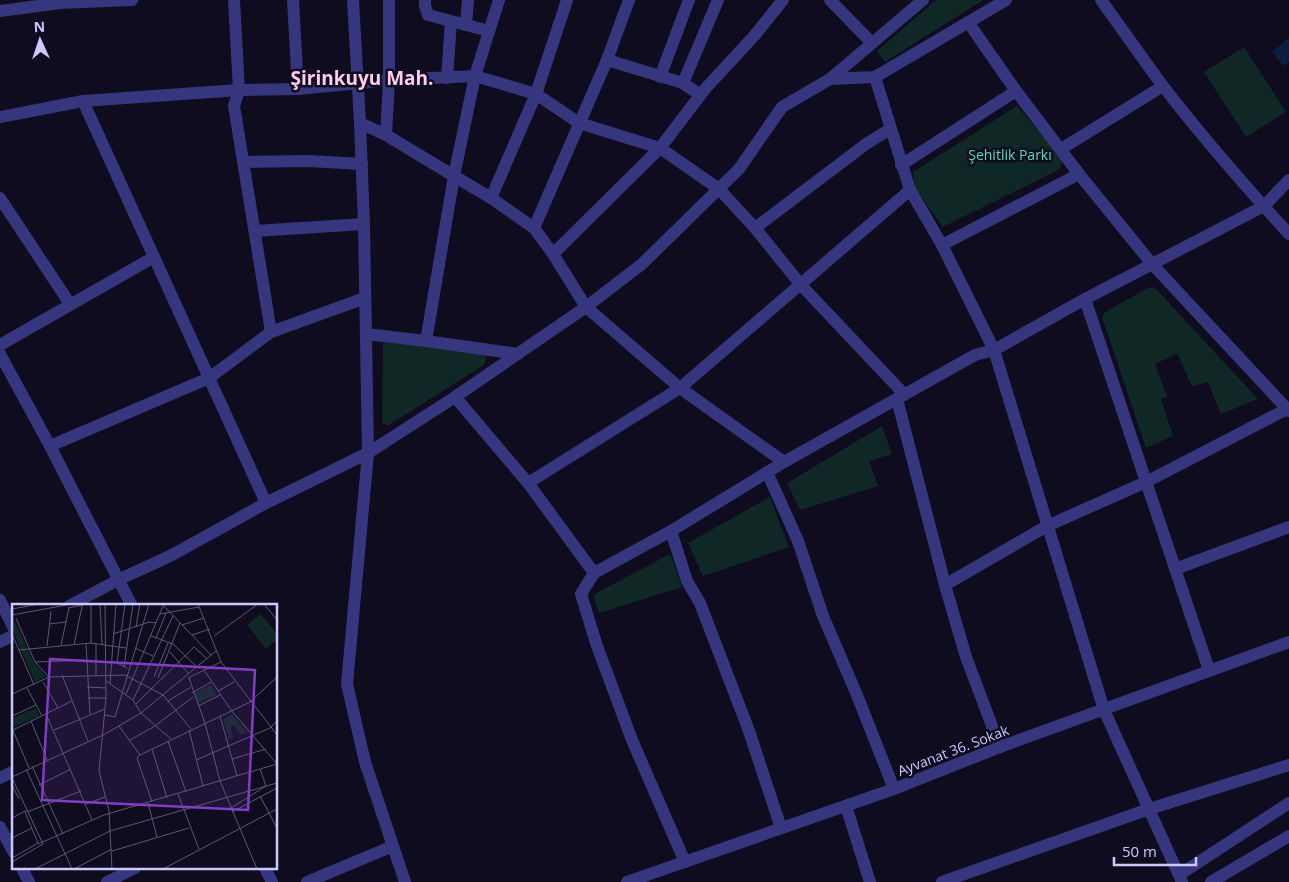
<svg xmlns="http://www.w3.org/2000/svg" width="1289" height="882" font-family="'Open Sans',sans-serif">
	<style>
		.green { fill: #0f2826 }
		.water { fill: #0a1f3f }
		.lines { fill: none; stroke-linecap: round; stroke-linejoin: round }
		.minor { stroke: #36367e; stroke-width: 12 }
		.labels { text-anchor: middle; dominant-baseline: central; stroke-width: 5; stroke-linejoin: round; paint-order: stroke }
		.park-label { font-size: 14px; fill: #55dfb8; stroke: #0e0c1e }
		.street-label { font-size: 14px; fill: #cdc9ff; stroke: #0e0c1e }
		.district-label { font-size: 19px; font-weight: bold; fill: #ffcbee; stroke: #0e0c1e }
		.inset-road { fill: none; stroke: #5a5878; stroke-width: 1 }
		.view { fill: #833cc5; fill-opacity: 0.15; stroke: #833cc5; stroke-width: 2.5 }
		.inset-edge { fill: none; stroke: #cdc9ff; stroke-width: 2.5 }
	</style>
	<rect width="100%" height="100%" fill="#0e0c1e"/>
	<g class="green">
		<polygon points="936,0 983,0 885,62 877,51"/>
		<polygon points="1244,47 1286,112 1246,137 1204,72"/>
		<polygon points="1017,106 1062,159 1060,169 943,227 915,189 913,172"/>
		<polygon points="1150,287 1156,289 1258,399 1221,414 1208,382 1192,386 1177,353 1155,364 1167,397 1161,399 1173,436 1146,448 1102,317 1105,312"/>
		<polygon points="383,342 487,354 484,365 389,425 382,423"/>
		<polygon points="882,426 892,454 869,461 878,486 800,510 787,483"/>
		<polygon points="770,497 789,547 703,576 688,543"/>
		<polygon points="670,554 682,587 599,613 593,595"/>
	</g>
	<polygon class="water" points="1289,38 1289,62 1283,66 1272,51"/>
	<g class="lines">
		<g class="minor">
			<polyline points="234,0 239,90 234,106 271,332"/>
			<polyline points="293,0 298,89"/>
			<polyline points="353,0 360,123 364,224 368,453 347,684 365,762 405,882"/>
			<polyline points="425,0 425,6 428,15 489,31"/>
			<polyline points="830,0 872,43"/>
			<path d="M 1101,0 C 1122,29 1142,58 1163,86 C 1203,138 1245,186 1289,234"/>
			<polyline points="0,11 60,3 132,0"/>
			<polyline points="968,22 1016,91 1079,174 1152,264 1289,411"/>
			<polyline points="466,25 468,0"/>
			<polyline points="607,60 683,83 700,95"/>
			<polyline points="660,77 689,0"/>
			<polyline points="875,77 910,190 942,245 994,350 1104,710 1182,882"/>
			<polyline points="447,78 451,21"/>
			<polyline points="830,79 875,77 1006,0"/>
			<polyline points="683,83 718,0"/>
			<polyline points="83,101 266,503"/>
			<polyline points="0,117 83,101 239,90 298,89 389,80 475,76 536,94 579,123 660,148 719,189 755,228 801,285 904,394"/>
			<polyline points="360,123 386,135 454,176 491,198 534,228 553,254 586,307 680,388 784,462"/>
			<polyline points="386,135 389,80 389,0"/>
			<polyline points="1061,149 1163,86"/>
			<polyline points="243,162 309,161 362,164"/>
			<polyline points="901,165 1016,91"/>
			<polyline points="0,198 70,304"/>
			<polyline points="491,198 536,94 567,0"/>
			<polyline points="534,228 607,60 629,0"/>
			<polyline points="755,228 866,144 890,129"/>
			<polyline points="255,231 364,224"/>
			<polyline points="942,245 1079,174"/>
			<polyline points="553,254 660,148 705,89 754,36 783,0"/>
			<polyline points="1085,299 1209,670"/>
			<polyline points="366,334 426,341 454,176 475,76 499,0"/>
			<polyline points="426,341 518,354"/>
			<polyline points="0,345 154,257"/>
			<polyline points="0,354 50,446 132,606"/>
			<polyline points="455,397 528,483 594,573 671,531 784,462 975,355 994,350 1085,299 1264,206 1289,180"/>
			<polyline points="897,399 945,585 966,657 1000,747"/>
			<polyline points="50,446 209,378 271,332 365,298"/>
			<polyline points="767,472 798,541 823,616 857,695 894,789"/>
			<polyline points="528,483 680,388 910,190"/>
			<polyline points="671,531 687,581 700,603 749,731 781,828"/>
			<polyline points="1175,569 1289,527"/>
			<polyline points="594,573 581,594 597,646 632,740 685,862"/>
			<polyline points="945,585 1047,526 1146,482 1289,408"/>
			<polyline points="0,600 14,629"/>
			<polyline points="69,606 118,580 172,555 266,503 368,453 455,397 586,307 642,264 739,169 782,107 830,79 923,0"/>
			<polyline points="0,642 14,635"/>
			<polyline points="0,778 14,771"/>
			<polyline points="846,806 870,882"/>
			<polyline points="0,827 14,853"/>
			<polyline points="22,868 29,882"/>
			<polyline points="265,868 272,882"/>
			<polyline points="1179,875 1289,803"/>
			<polyline points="107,882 135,868"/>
			<polyline points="307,882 393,846"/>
			<polyline points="627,882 894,789 1000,747 1289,642"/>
			<polyline points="942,882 1149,809 1289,765"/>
			<polyline points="1211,882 1289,836"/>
		</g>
	</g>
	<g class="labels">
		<g class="park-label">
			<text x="1010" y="154">Şehitlik Parkı</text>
		</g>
		<g class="street-label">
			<text transform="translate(953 750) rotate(-21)">Ayvanat 36. Sokak</text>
		</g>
		<g class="district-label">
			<text x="362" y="78">Şirinkuyu Mah.</text>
		</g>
	</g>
	<g transform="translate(12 604)">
		<rect width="265" height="265" fill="#0e0c1e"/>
		<path d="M 249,10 L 265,30 L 265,36 L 254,45 L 235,21 ZM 3,18 L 22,59 L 34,72 L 23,78 L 3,32 L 0,19 ZM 199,80 L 205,91 L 186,99 L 182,90 ZM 24,104 L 27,112 L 2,123 L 0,114 ZM 220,110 L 235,129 L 229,131 L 222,121 L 219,123 L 221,134 L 217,136 L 211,115 Z" fill="#0f2826"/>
		<path class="inset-road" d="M 88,0 L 90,40M 93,0 L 94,94 L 87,167 L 97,207 L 100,265M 113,0 L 105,59 L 115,64M 150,0 L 199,51M 186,0 L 209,58 L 265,131M 252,0 L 265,16M 56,4 L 75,0M 0,5 L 27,0M 148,10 L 187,3M 0,11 L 60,0M 4,14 L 23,58 L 37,73M 37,20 L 54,18M 170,21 L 192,14M 124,23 L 128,0M 0,30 L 22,81M 101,30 L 137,18 L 144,19M 180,31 L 198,25M 139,32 L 161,40 L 185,63M 202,32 L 246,0M 144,34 L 154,9M 79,39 L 79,0M 74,40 L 78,110M 84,40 L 84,71M 49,41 L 57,4M 62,41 L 70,2M 35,42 L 39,7M 123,44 L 141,52M 7,46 L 79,39 L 114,44M 158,48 L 176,69M 23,58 L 75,56M 112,63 L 121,0M 192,66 L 219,106 L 265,160M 50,71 L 76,137M 142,73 L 156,39M 146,74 L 168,19M 176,74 L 209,58M 177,74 L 193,119 L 208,177 L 245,265M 94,77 L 121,96 L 129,109 L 159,135M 31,78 L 46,104M 98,80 L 104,0M 75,83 L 94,84M 15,84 L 30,112M 206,87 L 222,78M 180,89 L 199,78M 0,90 L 37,73 L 113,71 L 151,91 L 179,125M 114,90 L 151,2M 76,94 L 94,94M 121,96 L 161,12M 156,97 L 179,83M 124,100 L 182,43 L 195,55M 186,102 L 208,91M 34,110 L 80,216M 93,111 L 103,113 L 137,0M 0,112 L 24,101M 208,112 L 225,172M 19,117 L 35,156M 107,122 L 128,151 L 238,98 L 265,73M 0,124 L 17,164M 1,126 L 60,97M 42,126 L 93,105M 177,126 L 191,182M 118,136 L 143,122 L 181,93M 156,137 L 174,188M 140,145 L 155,194M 128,151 L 125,154 L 140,198M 220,155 L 254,145M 184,156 L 258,124 L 265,117M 20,162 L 51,230M 14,165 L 60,265M 0,173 L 93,130 L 129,109 L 205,46M 0,174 L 31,240 L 0,258M 0,181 L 7,195M 27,181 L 59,165M 166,190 L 187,245M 248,192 L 265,224M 136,199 L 145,233M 74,200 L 93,193M 219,204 L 254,182 L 248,165M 15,208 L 69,187M 220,208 L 265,184M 0,214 L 15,206M 0,234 L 20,224M 26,240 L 92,211 L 265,160M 100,247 L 177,224M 0,254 L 26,239 L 13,208M 23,265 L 98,227 L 265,179M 62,265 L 100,245M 151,265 L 265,205"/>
		<path class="view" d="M 38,55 L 243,66 L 236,206 L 30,196 Z"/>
		<rect width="265" height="265" class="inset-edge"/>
	</g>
	<g transform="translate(40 40) rotate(357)" stroke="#0e0c1e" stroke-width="4" paint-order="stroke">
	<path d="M0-4L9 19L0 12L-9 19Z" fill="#cdc9ff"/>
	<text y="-8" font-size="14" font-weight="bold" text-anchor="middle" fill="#cdc9ff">N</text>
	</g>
	<path d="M1114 857v8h82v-8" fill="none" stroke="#cdc9ff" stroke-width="2.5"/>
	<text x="1122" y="857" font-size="15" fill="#cdc9ff" stroke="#0e0c1e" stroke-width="4" paint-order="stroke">50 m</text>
</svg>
